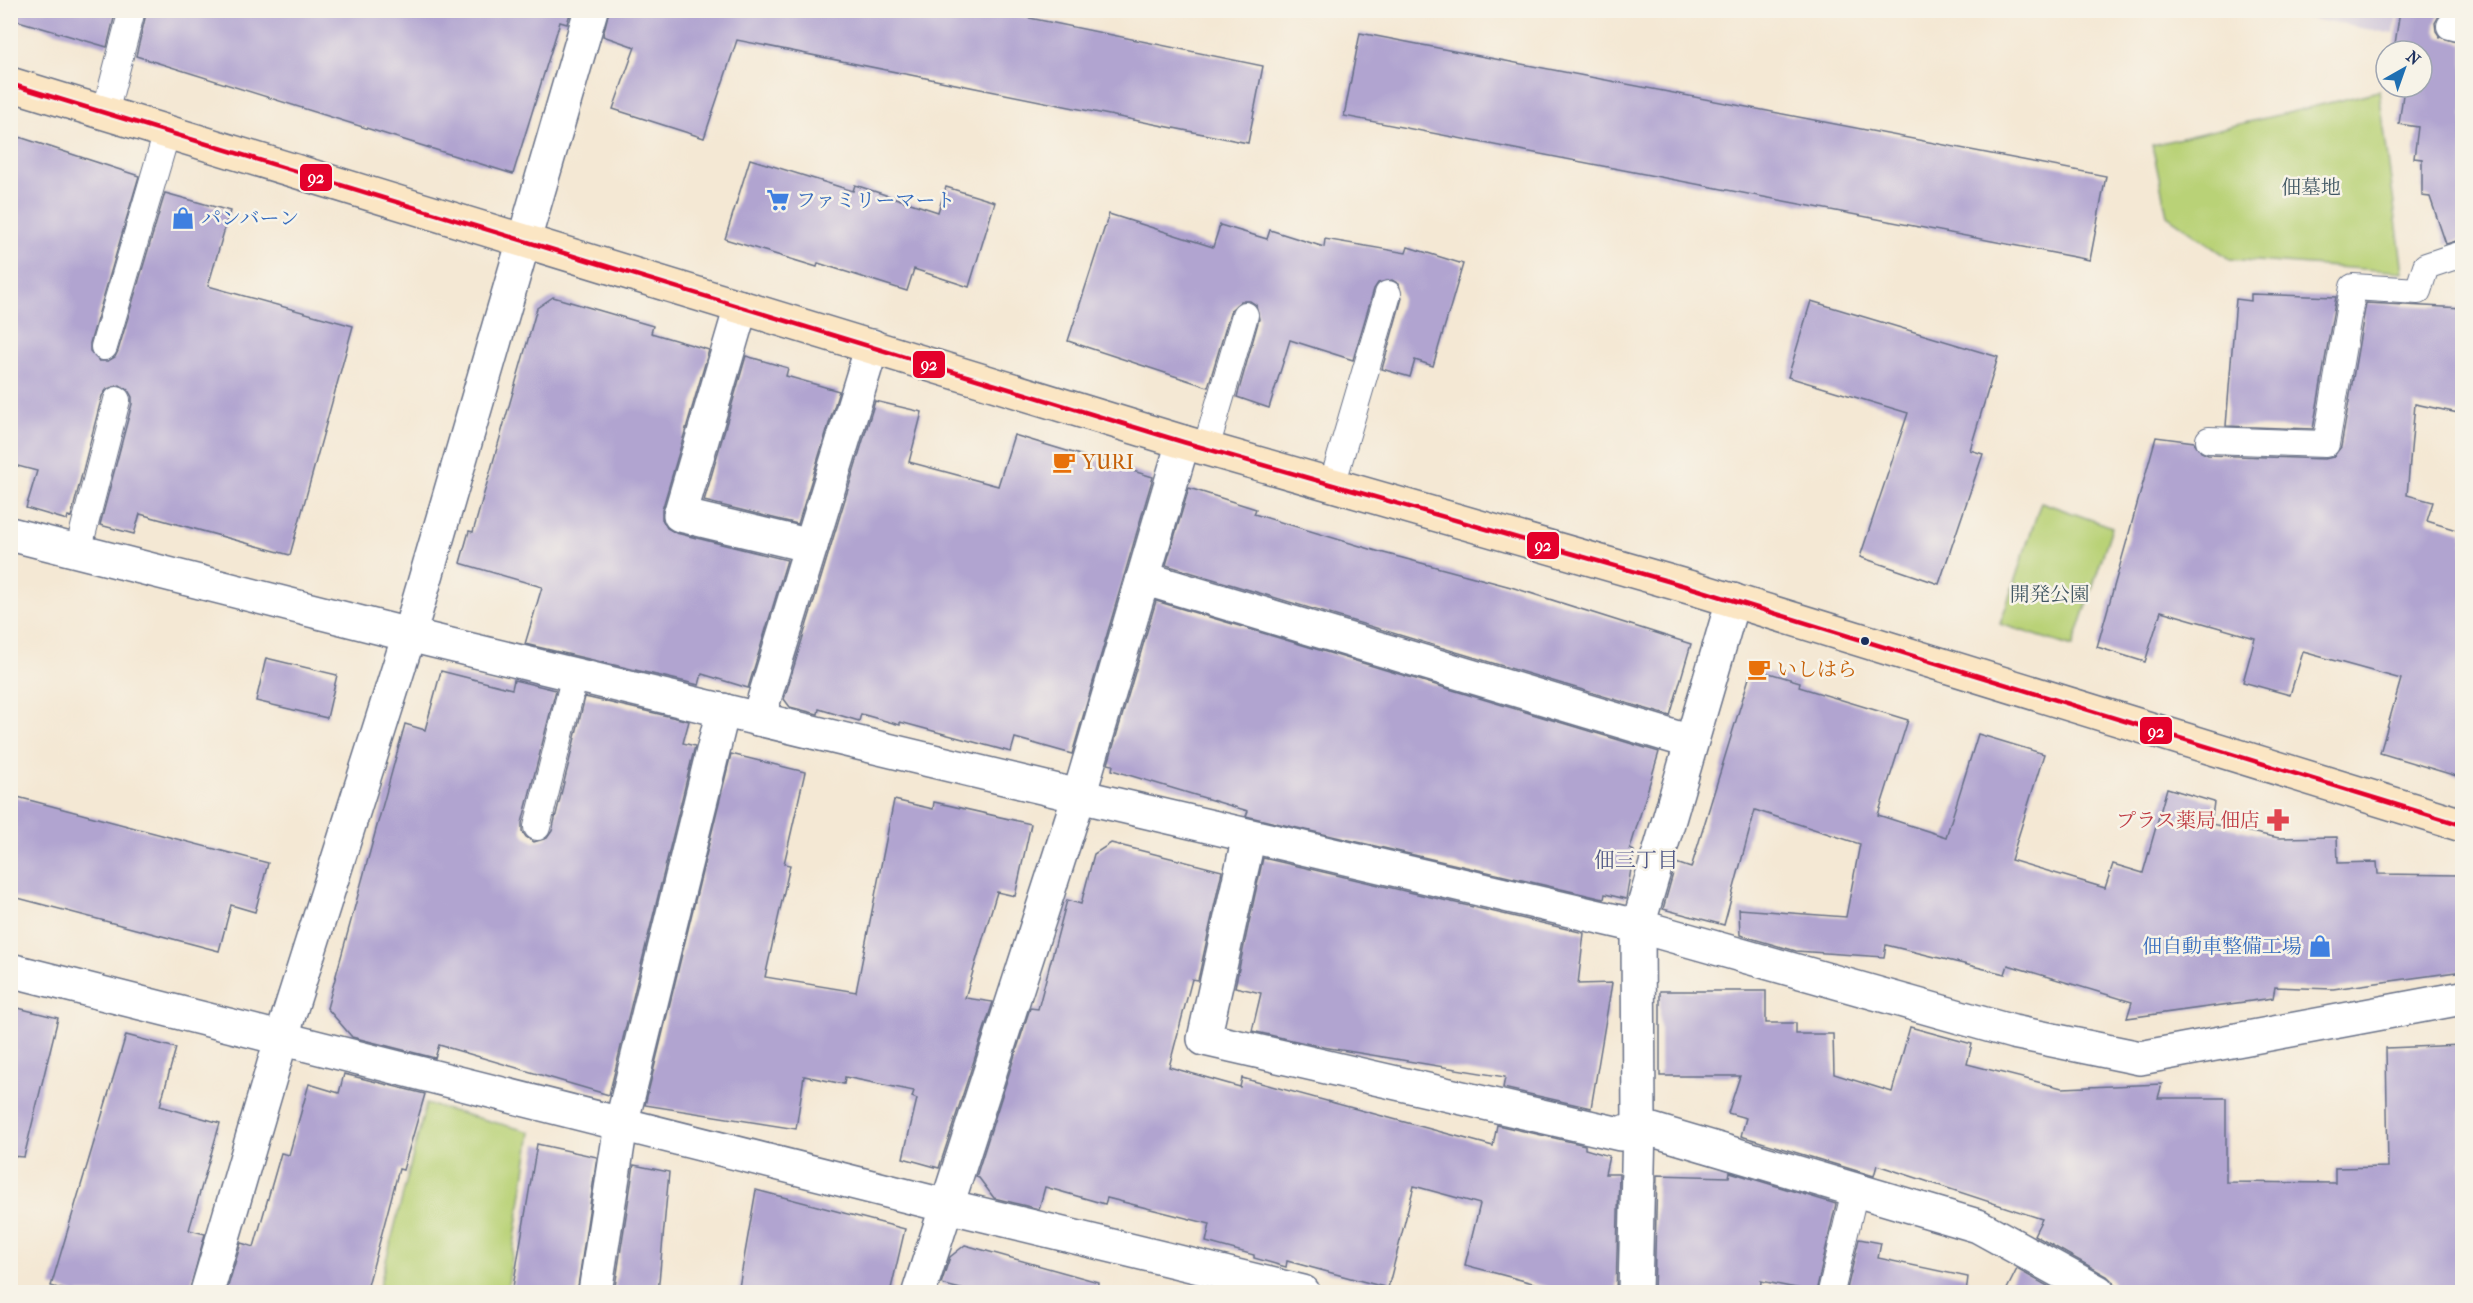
<svg xmlns="http://www.w3.org/2000/svg" width="2473" height="1303" font-family="'IM FELL French Canon','Noto Serif JP',serif">
	<style>
		.industrial { fill: #c9bfd7 }
		.green { fill: #b9d277; stroke: #6a806a; stroke-width: 1.5 }
		.building { fill: #b1a4d0 }
		.lines { fill: none; stroke-linecap: round; stroke-linejoin: round }
		.lane-casing { stroke: #677087; stroke-width: 28 }
		.street-casing { stroke: #677087; stroke-width: 36 }
		.secondary-casing { stroke: #677087; stroke-width: 36 }
		.lane { stroke: #fff; stroke-width: 26 }
		.street { stroke: #fff; stroke-width: 33 }
		.secondary { stroke: #fbe6c4; stroke-width: 33 }
		.bus-1-casing { stroke: #f7f3e8; stroke-width: 9 }
		.bus-1 { stroke: #e4002b; stroke-width: 4.5 }
		.bus-dot { fill: #1b2f5e; stroke: #f7f3e8; stroke-width: 2 }
		.labels { text-anchor: middle; dominant-baseline: central; stroke-width: 5; stroke-linejoin: round; paint-order: stroke }
		.park-label { font-size: 20px; fill: #425864; stroke: #f7f3e8 }
		.shop-label { font-size: 20px; fill: #366cbe; stroke: #f7f3e8; text-anchor: start }
		.food-label { font-size: 20px; fill: #c56008; stroke: #f7f3e8; text-anchor: start }
		.health-label { font-size: 20px; fill: #be3a42; stroke: #f7f3e8; text-anchor: end }
		.neighbourhood-label { font-size: 21px; fill: #505886; stroke: #f7f3e8 }
		.line-badge { stroke: #f7f3e8; stroke-width: 2 }
		.badge-label { font-size: 16px; text-anchor: middle; font-weight: bold; fill: #fff }
	</style>
	<rect width="100%" height="100%" fill="#f7f3e8"/>
	<filter id="ink" filterUnits="userSpaceOnUse"><feTurbulence type="fractalNoise" baseFrequency=".0167" numOctaves="2"/><feDisplacementMap in="SourceGraphic" scale="12" xChannelSelector="R" yChannelSelector="G"/><feConvolveMatrix kernelMatrix="1 2 1 2 8 2 1 2 1" color-interpolation-filters="sRGB"/></filter>
	<filter id="wash" filterUnits="userSpaceOnUse"><feTurbulence type="fractalNoise" baseFrequency=".008" numOctaves="4" result="noise"/><feDisplacementMap in="SourceGraphic" scale="24" xChannelSelector="R" yChannelSelector="G"/><feGaussianBlur stdDeviation="1.35" result="paint"/><feColorMatrix in="noise" values="0 0 0 0 0 0 0 0 0 0 0 0 0 0 0 0 0 1.4 0 .05"/><feComposite in="paint" operator="in"/></filter>
	<g filter="url(#wash)">
		<rect width="100%" height="100%" fill="#f4e8d4"/>
		<polygon class="industrial" points="2268,11 2398,11 2394,34"/>
		<g class="green">
			<polygon points="2379,91 2403,272 2230,259 2167,215 2152,145"/>
			<polygon points="2041,502 2112,527 2073,647 2000,624"/>
			<polygon points="426,1104 531,1132 507,1292 378,1292"/>
		</g>
		<g id="blocks">
			<g class="building">
				<polygon points="16,10 116,10 107,47 15,20"/>
				<polygon points="147,10 571,10 567,24 560,22 513,174 136,56"/>
				<polygon points="609,10 991,10 1263,66 1248,143 737,40 704,138 613,109 635,47 603,36"/>
				<polygon points="2400,10 2463,10 2463,14 2445,12 2439,16 2435,23 2436,31 2440,37 2463,44 2463,239 2446,244 2430,197 2422,196 2422,159 2414,158 2418,127 2399,124 2404,87 2422,87 2422,51 2394,51"/>
				<polygon points="1360,33 2106,176 2090,260 1344,116"/>
				<polygon points="10,134 139,176 90,343 90,351 99,361 108,361 115,357 118,351 165,193 230,211 208,286 353,326 290,555 140,514 134,534 100,525 132,404 132,397 128,390 120,385 107,389 102,396 71,517 68,516 67,520 26,508 37,471 10,464"/>
				<polygon points="750,159 853,191 855,185 938,212 946,187 995,202 969,287 914,269 907,291 818,263 817,267 725,239"/>
				<polygon points="1109,214 1213,247 1220,225 1267,239 1270,230 1324,247 1325,239 1406,253 1408,247 1463,264 1433,366 1415,360 1410,377 1382,369 1402,298 1399,284 1392,280 1378,283 1374,289 1353,360 1290,340 1269,408 1237,397 1259,319 1256,305 1250,301 1241,301 1231,310 1208,387 1068,341"/>
				<polygon points="2251,294 2336,297 2313,429 2226,426 2236,299 2251,301"/>
				<polygon points="553,297 653,326 651,333 709,350 662,510 662,519 667,528 676,533 787,560 748,688 702,674 699,685 525,644 542,587 460,563 469,531 473,532 537,308"/>
				<polygon points="1811,301 1998,357 1970,450 1983,454 1939,584 1860,557 1908,413 1788,377"/>
				<polygon points="2366,303 2463,308 2463,414 2415,404 2407,495 2433,502 2427,521 2463,532 2463,778 2380,753 2401,679 2303,652 2290,695 2243,682 2255,638 2161,611 2145,662 2097,647 2156,437 2194,442 2201,452 2208,455 2325,459 2333,457 2341,447"/>
				<polygon points="746,356 788,368 786,376 839,391 798,524 704,501"/>
				<polygon points="875,401 922,412 909,462 998,486 1014,435 1153,477 1072,754 1015,738 1011,752 900,722 900,725 861,714 859,721 819,709 818,714 790,707 784,699"/>
				<polygon points="1189,488 1256,509 1254,514 1380,552 1511,587 1691,644 1670,716 1166,565"/>
				<polygon points="1156,601 1659,752 1630,849 1634,851 1626,899 1605,894 1604,899 1246,816 1248,811 1112,770 1113,765 1108,764"/>
				<polygon points="266,658 337,675 327,718 256,701"/>
				<polygon points="1752,668 1800,682 1799,687 1908,720 1878,815 1946,837 1978,734 2044,754 2011,860 2105,888 2113,864 2143,873 2167,788 2214,802 2211,824 2279,838 2337,837 2338,863 2377,862 2378,874 2459,875 2460,889 2463,889 2463,971 2333,989 2275,987 2273,998 2127,1018 2132,1002 2008,965 2005,974 1886,945 1884,957 1796,951 1740,935 1739,909 1846,917 1860,844 1755,810 1724,925 1663,909 1676,863 1691,868"/>
				<polygon points="441,671 512,689 514,680 556,690 522,823 522,831 526,837 534,842 547,838 552,831 585,697 689,721 683,743 695,746 609,1095 439,1045 435,1058 352,1037 327,1008 405,724 425,730"/>
				<polygon points="731,754 805,772 784,864 790,865 765,977 856,992 894,800 933,809 934,802 1031,824 1015,896 997,892 965,998 993,1002 939,1168 903,1158 917,1099 912,1097 914,1091 845,1077 844,1084 804,1076 796,1129 645,1105"/>
				<polygon points="10,795 268,863 255,912 231,905 219,951 10,896"/>
				<polygon points="1111,843 1222,871 1198,980 1192,979 1169,1067 1240,1087 1242,1078 1493,1146 1497,1125 1585,1145 1585,1149 1609,1156 1605,1174 1619,1174 1616,1293 1570,1293 1465,1265 1480,1204 1414,1186 1388,1288 1287,1261 1286,1267 1254,1258 1254,1255 1206,1242 1210,1224 1107,1198 1105,1204 1045,1187 1039,1209 994,1198 979,1178 976,1177 1030,1008 1038,1009 1067,900 1081,904 1094,854"/>
				<polygon points="1263,858 1584,933 1578,984 1612,983 1591,1108 1503,1088 1505,1077 1323,1047 1252,1031 1261,993 1235,987"/>
				<polygon points="1660,991 1766,991 1766,1023 1796,1023 1796,1034 1833,1034 1834,1074 1892,1092 1910,1027 1972,1044 1967,1064 2062,1088 2162,1084 2158,1098 2226,1098 2226,1182 2335,1183 2335,1168 2388,1167 2386,1048 2463,1045 2463,1093 2461,1093 2463,1293 2117,1293 2114,1283 2107,1276 2034,1235 2042,1219 1877,1165 1874,1176 1741,1136 1746,1118 1728,1113 1740,1076 1660,1076"/>
				<polygon points="10,1006 58,1018 24,1157 10,1156"/>
				<polygon points="126,1035 176,1048 160,1106 220,1123 189,1230 205,1234 189,1293 75,1293 51,1286"/>
				<polygon points="344,1074 425,1094 403,1170 399,1169 366,1293 226,1293 241,1243 254,1247 281,1153 289,1155 309,1084 339,1093"/>
				<polygon points="537,1144 597,1157 577,1293 512,1293"/>
				<polygon points="634,1165 669,1172 658,1293 614,1293"/>
				<polygon points="1730,1172 1836,1204 1816,1292 1761,1281 1760,1293 1654,1293 1657,1175 1729,1177"/>
				<polygon points="756,1190 905,1229 890,1293 738,1293"/>
				<polygon points="1859,1239 1881,1243 1878,1258 1968,1277 1966,1293 1846,1293"/>
				<polygon points="965,1245 1098,1282 1097,1293 976,1293 941,1284 950,1257"/>
				<polygon points="2017,1269 2060,1293 2005,1293"/>
			</g>
		</g>
	</g>
	<g filter="url(#ink)">
		<use href="#blocks" fill-opacity="0" stroke="#677087" stroke-width="1.5"/>
		<g class="lines">
			<g class="lane-casing">
				<g id="lane">
					<polyline points="2450,26 2462,29"/>
					<polyline points="105,113 132,10"/>
					<polyline points="104,347 167,132"/>
					<polyline points="2209,440 2326,444 2353,287 2418,291 2426,266 2462,254"/>
					<polyline points="1206,448 1245,315"/>
					<polyline points="1332,485 1388,294"/>
					<polyline points="78,551 117,400"/>
					<polyline points="537,827 575,675"/>
					<polyline points="1831,1292 1855,1190"/>
				</g>
			</g>
			<g class="street-casing">
				<g id="street">
					<polyline points="741,307 680,515 811,546"/>
					<polyline points="10,534 409,635 1079,796 1638,926 2013,1032 2140,1058 2462,998"/>
					<polyline points="1143,578 1691,742"/>
					<polyline points="758,719 872,346"/>
					<polyline points="1249,836 1204,1039 1620,1134 1639,1126 1978,1226 2098,1292"/>
					<polyline points="10,970 947,1206 1303,1292"/>
					<polyline points="207,1292 281,1040 409,635 591,10"/>
					<polyline points="595,1292 621,1125 723,710"/>
					<polyline points="919,1292 1079,796 1183,442"/>
					<polyline points="1635,1292 1639,1126 1638,926 1733,600"/>
				</g>
			</g>
			<g class="secondary-casing">
				<polyline id="secondary" points="10,84 1183,442 1699,590 2462,825"/>
			</g>
			<use href="#lane" class="lane"/>
			<use href="#street" class="street"/>
			<use href="#secondary" class="secondary"/>
			<g class="bus-1-casing">
				<polyline id="bus-1" points="10,84 1183,442 1699,590 2462,825"/>
			</g>
			<use href="#bus-1" class="bus-1"/>
		</g>
	</g>
	<defs>
		<g id="supermarket-bare" transform="scale(1.8)"><path d="M-6-5.5h2.5l.6 2H6L4.5 2H-2.5L-4.4-4H-6ZM-1.5 3.2a1.3 1.3 0 1 0 .1 0ZM3 3.2a1.3 1.3 0 1 0 .1 0Z" fill="#3f7fe0" stroke="#f7f3e8" stroke-width="2.5" paint-order="stroke"/></g>
		<g id="shop-bare" transform="scale(1.8)"><path d="M-5-2.5h2.3a2.7 3.5 0 0 1 5.4 0H5L5.5 6h-11ZM-1.5-2.5h3a1.5 2.3 0 0 0-3 0Z" fill="#3f7fe0" stroke="#f7f3e8" stroke-width="2.5" paint-order="stroke"/></g>
		<g id="cafe-bare" transform="scale(1.8)"><path d="M-5.5-4.5H6V0H3Q3 3.5 0 3.5H-2.5Q-5.5 3.5-5.5 0ZM3-3.2v2h1.7v-2ZM-6 4.5H4V6H-6Z" fill="#e8710a" stroke="#f7f3e8" stroke-width="2.5" paint-order="stroke"/></g>
		<g id="pharmacy-bare" transform="scale(1.8)"><path d="M-2-6h4v4h4v4h-4v4h-4v-4h-4v-4h4Z" fill="#e0444e" stroke="#f7f3e8" stroke-width="2.5" paint-order="stroke"/></g>
	</defs>
	<g fill-rule="evenodd">
		<use href="#supermarket-bare" x="778" y="200"/>
		<use href="#shop-bare" x="183" y="218"/>
		<use href="#cafe-bare" x="1064" y="462"/>
		<use href="#cafe-bare" x="1759" y="669"/>
		<use href="#pharmacy-bare" x="2278" y="820"/>
		<use href="#shop-bare" x="2320" y="946"/>
	</g>
	<circle class="bus-dot" cx="1865" cy="641" r="5"/>
	<g class="labels">
		<g class="park-label">
			<text x="2311" y="187">佃墓地</text>
			<text x="2050" y="594">開発公園</text>
		</g>
		<g class="shop-label">
			<text x="796" y="200">ファミリーマート</text>
			<text x="201" y="218">パンバーン</text>
			<text x="2302" y="946" text-anchor="end">佃自動車整備工場</text>
		</g>
		<g class="food-label">
			<text x="1082" y="462">YURI</text>
			<text x="1777" y="669">いしはら</text>
		</g>
		<g class="health-label">
			<text x="2260" y="820">プラス薬局 佃店</text>
		</g>
		<g class="neighbourhood-label">
			<text x="1636" y="860">佃三丁目</text>
		</g>
	</g>
	<g class="line-badge">
		<rect x="299" y="163" width="34" height="29" rx="6" fill="#e4002b"/>
		<rect x="912" y="350" width="34" height="29" rx="6" fill="#e4002b"/>
		<rect x="1526" y="531" width="34" height="29" rx="6" fill="#e4002b"/>
		<rect x="2139" y="716" width="34" height="29" rx="6" fill="#e4002b"/>
	</g>
	<g class="badge-label">
		<text x="316" y="183">92</text>
		<text x="929" y="370">92</text>
		<text x="1543" y="551">92</text>
		<text x="2156" y="737">92</text>
	</g>
	<rect width="2473" height="1303" fill="none" stroke="#f7f3e8" stroke-width="36"/>
	<g transform="translate(2404 69) rotate(40)"><circle r="28" fill="#f7f3e8" stroke="#9fa5b1" stroke-width="1.5"/>
	<path d="M0-4.5L10 22L0 15L-10 22Z" fill="#1f6fb2"/>
	<text y="-9" font-size="16" font-weight="bold" text-anchor="middle" fill="#1b2f5e">N</text>
	</g>
</svg>
